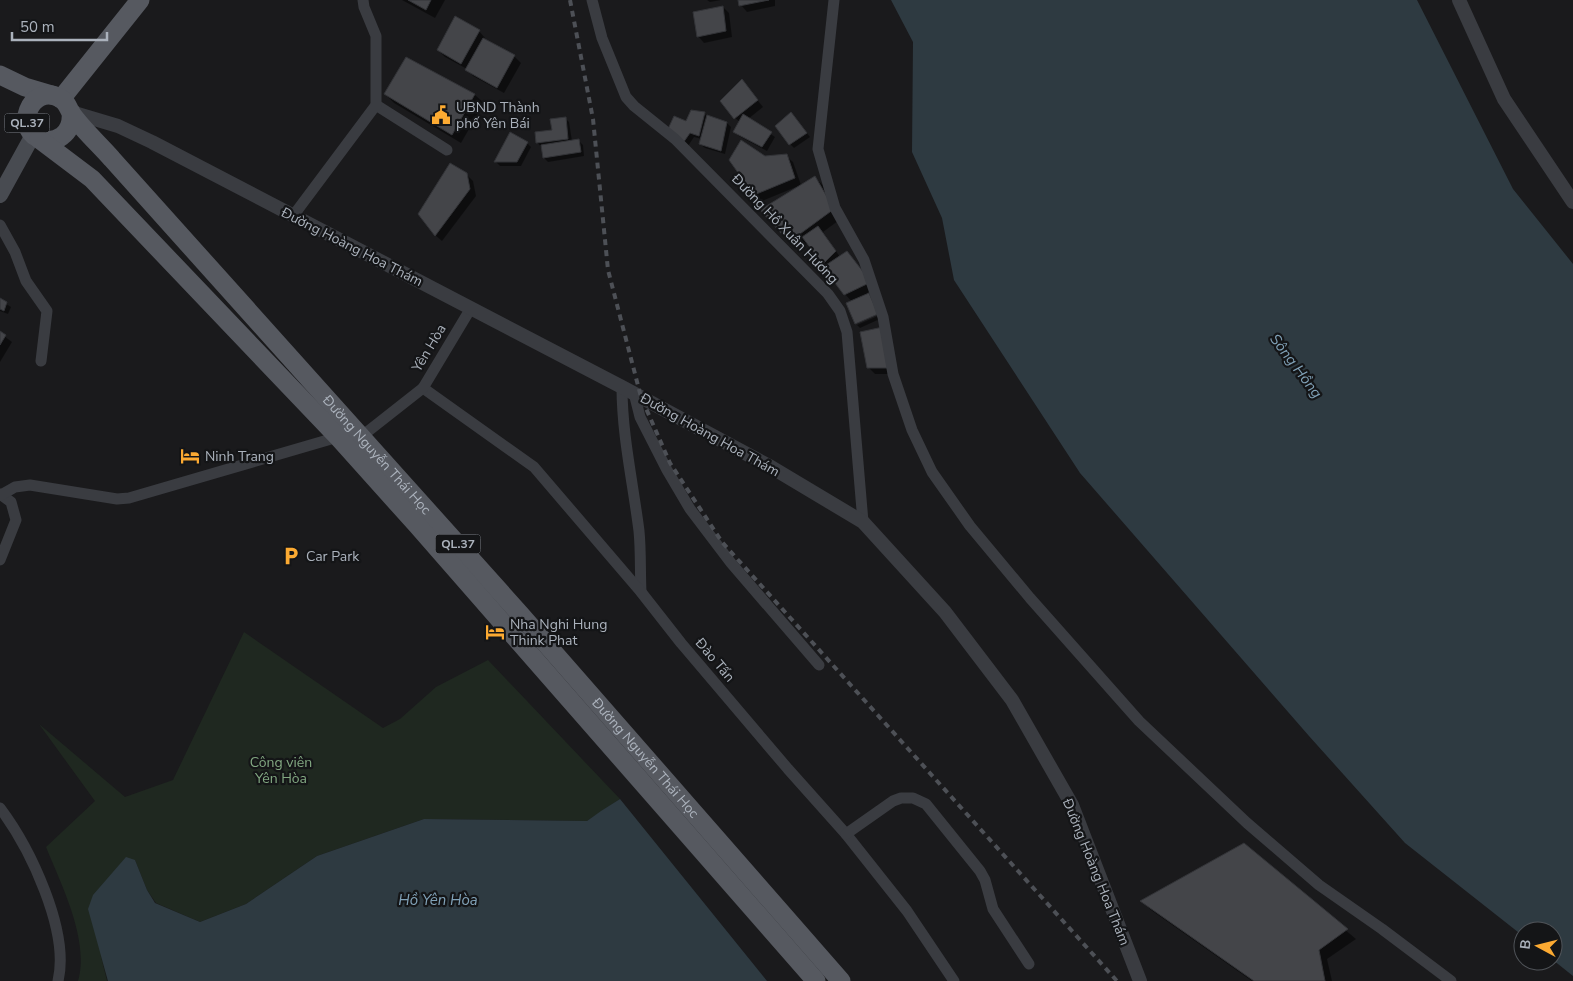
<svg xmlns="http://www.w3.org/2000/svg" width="1573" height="981" font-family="'Nunito Sans',sans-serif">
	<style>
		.green { fill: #1f2820 }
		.water { fill: #2e3a41 }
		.shadow { fill: #0007 }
		.building { fill: #444549; stroke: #333438 }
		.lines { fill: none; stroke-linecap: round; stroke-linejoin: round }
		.minor { stroke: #3a3c41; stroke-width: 11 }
		.tertiary { stroke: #3a3c41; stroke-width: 14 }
		.secondary { stroke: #484b51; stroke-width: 16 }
		.primary { stroke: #565960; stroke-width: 19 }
		.rail { stroke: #4d5056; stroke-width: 4; stroke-dasharray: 6 5; stroke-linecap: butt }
		.labels { text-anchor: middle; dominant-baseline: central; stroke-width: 4.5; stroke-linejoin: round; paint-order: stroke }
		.shield { fill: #141517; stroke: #7e838a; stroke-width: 1 }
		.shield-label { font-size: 12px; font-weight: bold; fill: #abb2bc }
		.poi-label { font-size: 14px; fill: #abb2bc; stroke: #141517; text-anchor: start }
		.street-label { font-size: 14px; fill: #abb2bc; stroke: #141517 }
		.park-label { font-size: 14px; fill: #82a882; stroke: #141517 }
		.water-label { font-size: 15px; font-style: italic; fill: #81a2b8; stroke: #141517 }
	</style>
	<rect width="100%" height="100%" fill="#1a1a1c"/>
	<path class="green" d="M 244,632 L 383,728 L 400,719 L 436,687 L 488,660 L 620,799 L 587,821 L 424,819 L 317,856 L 246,904 L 200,922 L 156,903 L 147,890 L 135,860 L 108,981 L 100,953 L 107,981 L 78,981 C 90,941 61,884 46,847 L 95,801 L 39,724 L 125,797 L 173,780 Z"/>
	<g class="water">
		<polygon points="891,0 1417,0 1513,189 1573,264 1573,976 1553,960 1553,931 1523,931 1523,936 1405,843 1309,736 1080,473 954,280 942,218 912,152 913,42"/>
		<polygon points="620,799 767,981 108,981 88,909 93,895 126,857 135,860 147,890 155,903 200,922 246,904 317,856 424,819 587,821 601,811"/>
	</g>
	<g class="shadow">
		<polygon points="402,0 445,0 435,18"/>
		<polygon points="707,0 721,0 710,2"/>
		<polygon points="739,0 775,0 775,6 747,12 741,5"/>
		<polygon points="723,7 729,13 732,37 704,43 698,36"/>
		<polygon points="479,31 485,38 484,40 514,56 521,63 504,93 473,76 467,69 445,57 438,50"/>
		<polygon points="742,81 763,107 748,119 775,137 767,151 739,136 735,132 740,122 735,118"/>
		<polygon points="385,94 475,95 484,103 461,143 394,103"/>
		<polygon points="704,114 707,116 727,123 731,127 725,154 705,148 700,144 702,139 694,137 688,146 669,128 686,123"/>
		<polygon points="565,118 569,122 572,141 578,140 583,145 584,156 548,162 544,158 541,147 537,142 553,131"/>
		<polygon points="795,118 810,137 794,148 790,144"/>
		<polygon points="527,143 531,147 521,166 500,166 496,162"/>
		<polygon points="786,156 793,162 801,185 762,201 755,194 764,158"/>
		<polygon points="466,174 473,181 476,196 442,241 435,235"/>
		<polygon points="815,178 824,186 842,218 823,232 840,257 847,252 876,289 867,293 873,299 856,324 848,304 852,302 845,294 827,266 808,243 799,250 790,241"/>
		<polygon points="0,300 11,307 8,314 0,311"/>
		<polygon points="880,315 882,318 860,328 857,325"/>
		<polygon points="0,333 12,342 0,362"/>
		<polygon points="861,333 897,374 875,374 868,367"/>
		<polygon points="1244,845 1356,939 1327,959 1332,981 1252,981 1151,910 1142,901"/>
	</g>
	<g class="building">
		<polygon points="408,0 431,0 426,10"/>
		<polygon points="738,0 769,0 739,6"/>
		<polygon points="723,6 726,31 697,37 693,12"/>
		<polygon points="455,16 480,30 461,64 437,50"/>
		<polygon points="483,38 515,55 497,88 465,70"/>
		<polygon points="406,57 475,94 452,135 384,94"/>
		<polygon points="742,79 758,100 734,119 720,101"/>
		<polygon points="691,110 705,112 699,136 690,133 683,143 668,129 674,116 686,121"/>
		<polygon points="791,112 807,133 789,145 775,126"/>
		<polygon points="743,114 772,132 762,147 733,132"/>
		<polygon points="707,115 727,122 721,151 699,144"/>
		<polygon points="566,117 568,139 536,143 535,132 552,130 550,119"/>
		<polygon points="510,132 528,142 517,162 494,162"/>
		<polygon points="579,139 581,152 543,158 541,145"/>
		<polygon points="741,140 765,156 787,154 795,178 754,195 729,160"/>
		<polygon points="450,163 467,173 470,189 435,236 418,214"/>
		<polygon points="815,176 834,209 789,242 760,210"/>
		<polygon points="818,226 836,251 823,264 802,237"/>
		<polygon points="847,251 871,282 844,295 823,267"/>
		<polygon points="869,293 878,314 855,324 846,303"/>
		<polygon points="0,298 7,302 4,311 0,309"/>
		<polygon points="883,327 891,368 867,368 860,332"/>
		<polygon points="0,331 6,335 0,345"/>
		<polygon points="1244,843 1348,929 1319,950 1325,981 1254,981 1140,901"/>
	</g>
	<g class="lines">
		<g class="minor">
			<polyline points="592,0 602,38 626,97 634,106 675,139 828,294 840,311 847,332 863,522"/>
			<polyline points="834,0 818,149 835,208 864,260 883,317 893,374 912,430 932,472 970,526 1030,598 1139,721 1247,823 1319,885 1382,929 1451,981"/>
			<polyline points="376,105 447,150"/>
			<polyline points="293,216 376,105 376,36 364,7 363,0"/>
			<polyline points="0,225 15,252 26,281 47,311 41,361"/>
			<path d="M 622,387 C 622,435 633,483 639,531 C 641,551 640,572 641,592"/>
			<polyline points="423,388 534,467 641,592 681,643 788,769 846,834 907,911 954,981"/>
			<polyline points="634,393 640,417 667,470 690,509 731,563 819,665"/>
			<polyline points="362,436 423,388 471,308"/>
			<polyline points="0,494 11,502 16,520 0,560"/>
			<polyline points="1,495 15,487 30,485 117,499 129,498 338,437"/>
			<path d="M 0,808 C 30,848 70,931 58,981"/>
			<polyline points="846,834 893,801 901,798 913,798 926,804 980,871 985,880 993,909 1029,964"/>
		</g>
		<g class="tertiary">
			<polyline points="1459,0 1504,99 1573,202"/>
			<polyline points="71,112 118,126 152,142 622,387 771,467 863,522 945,612 1012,700 1072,805 1140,981"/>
		</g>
		<polyline class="secondary" points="0,195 33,135"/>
		<g class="primary">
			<polyline points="0,75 25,87 52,95"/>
			<polyline points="61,99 140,0"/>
			<path id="s1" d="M 71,112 C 72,121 70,130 62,136 C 57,140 50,141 44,140 C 11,133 30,82 60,98 C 66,101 68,107 71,113 C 82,129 100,145 112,159 L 520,614 L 841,981"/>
			<polyline points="39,139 92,179 338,437 417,525 816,981"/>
		</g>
		<polyline class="rail" points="570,0 593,119 608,270 641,397 670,463 722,542 1117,981"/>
	</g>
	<defs>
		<g id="civic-bare" transform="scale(1.5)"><path d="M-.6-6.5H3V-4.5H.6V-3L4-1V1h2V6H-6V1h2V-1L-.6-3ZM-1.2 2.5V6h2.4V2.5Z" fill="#fcaa32" stroke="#141517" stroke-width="2.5" paint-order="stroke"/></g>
		<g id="hotel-bare" transform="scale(1.5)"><path d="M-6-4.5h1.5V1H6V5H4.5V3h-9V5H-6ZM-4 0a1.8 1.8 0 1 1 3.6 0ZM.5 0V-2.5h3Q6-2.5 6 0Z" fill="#fcaa32" stroke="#141517" stroke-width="2.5" paint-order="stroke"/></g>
		<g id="parking-bare" transform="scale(1.5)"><path d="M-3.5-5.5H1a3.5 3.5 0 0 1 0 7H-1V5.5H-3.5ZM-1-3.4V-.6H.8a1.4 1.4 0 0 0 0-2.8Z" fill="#fcaa32" stroke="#141517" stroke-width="2.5" paint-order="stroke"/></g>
	</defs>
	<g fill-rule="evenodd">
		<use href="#civic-bare" x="441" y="115"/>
		<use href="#hotel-bare" x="190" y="456"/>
		<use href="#parking-bare" x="291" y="556"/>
		<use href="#hotel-bare" x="495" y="632"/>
	</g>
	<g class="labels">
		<g class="shield">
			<rect x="4.5" y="113.5" width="45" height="19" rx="4"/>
			<rect x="435.5" y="534.5" width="45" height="19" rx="4"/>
		</g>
		<g class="shield-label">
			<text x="27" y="123">QL.37</text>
			<text x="458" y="544">QL.37</text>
		</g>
		<g class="poi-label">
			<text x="456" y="107">UBND Thành<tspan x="456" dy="16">phố Yên Bái</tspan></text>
			<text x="205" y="456">Ninh Trang</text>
			<text x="306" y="556">Car Park</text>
			<text x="510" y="624">Nha Nghi Hung<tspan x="510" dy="16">Think Phat</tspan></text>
		</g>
		<g class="street-label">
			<text transform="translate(785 229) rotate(46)">Đường Hồ Xuân Hương</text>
			<text transform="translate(352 247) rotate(27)">Đường Hoàng Hoa Thám</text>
			<text transform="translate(429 348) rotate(-59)">Yên Hòa</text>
			<text transform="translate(710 435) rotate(29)">Đường Hoàng Hoa Thám</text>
			<text stroke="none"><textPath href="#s1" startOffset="601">Đường Nguyễn Thái Học</textPath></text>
			<text transform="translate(715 660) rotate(50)">Đào Tấn</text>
			<text stroke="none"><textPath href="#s1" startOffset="1006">Đường Nguyễn Thái Học</textPath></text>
			<text transform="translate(1096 872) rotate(68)">Đường Hoàng Hoa Thám</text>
		</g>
		<g class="park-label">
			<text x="281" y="762">Công viên<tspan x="281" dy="16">Yên Hòa</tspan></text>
		</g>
		<g class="water-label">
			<text transform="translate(1296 366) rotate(53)">Sông Hồng</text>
			<text x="438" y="900">Hồ Yên Hòa</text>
		</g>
	</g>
	<g transform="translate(1538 946) rotate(277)"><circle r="24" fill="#141517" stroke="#505459"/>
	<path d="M0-4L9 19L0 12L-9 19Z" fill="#fcaa32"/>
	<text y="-8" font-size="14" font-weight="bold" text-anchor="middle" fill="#abb2bc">B</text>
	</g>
	<path d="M12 32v8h95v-8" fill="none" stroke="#abb2bc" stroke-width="2.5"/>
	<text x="20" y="32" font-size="15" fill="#abb2bc" stroke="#141517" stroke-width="4" paint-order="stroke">50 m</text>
</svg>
